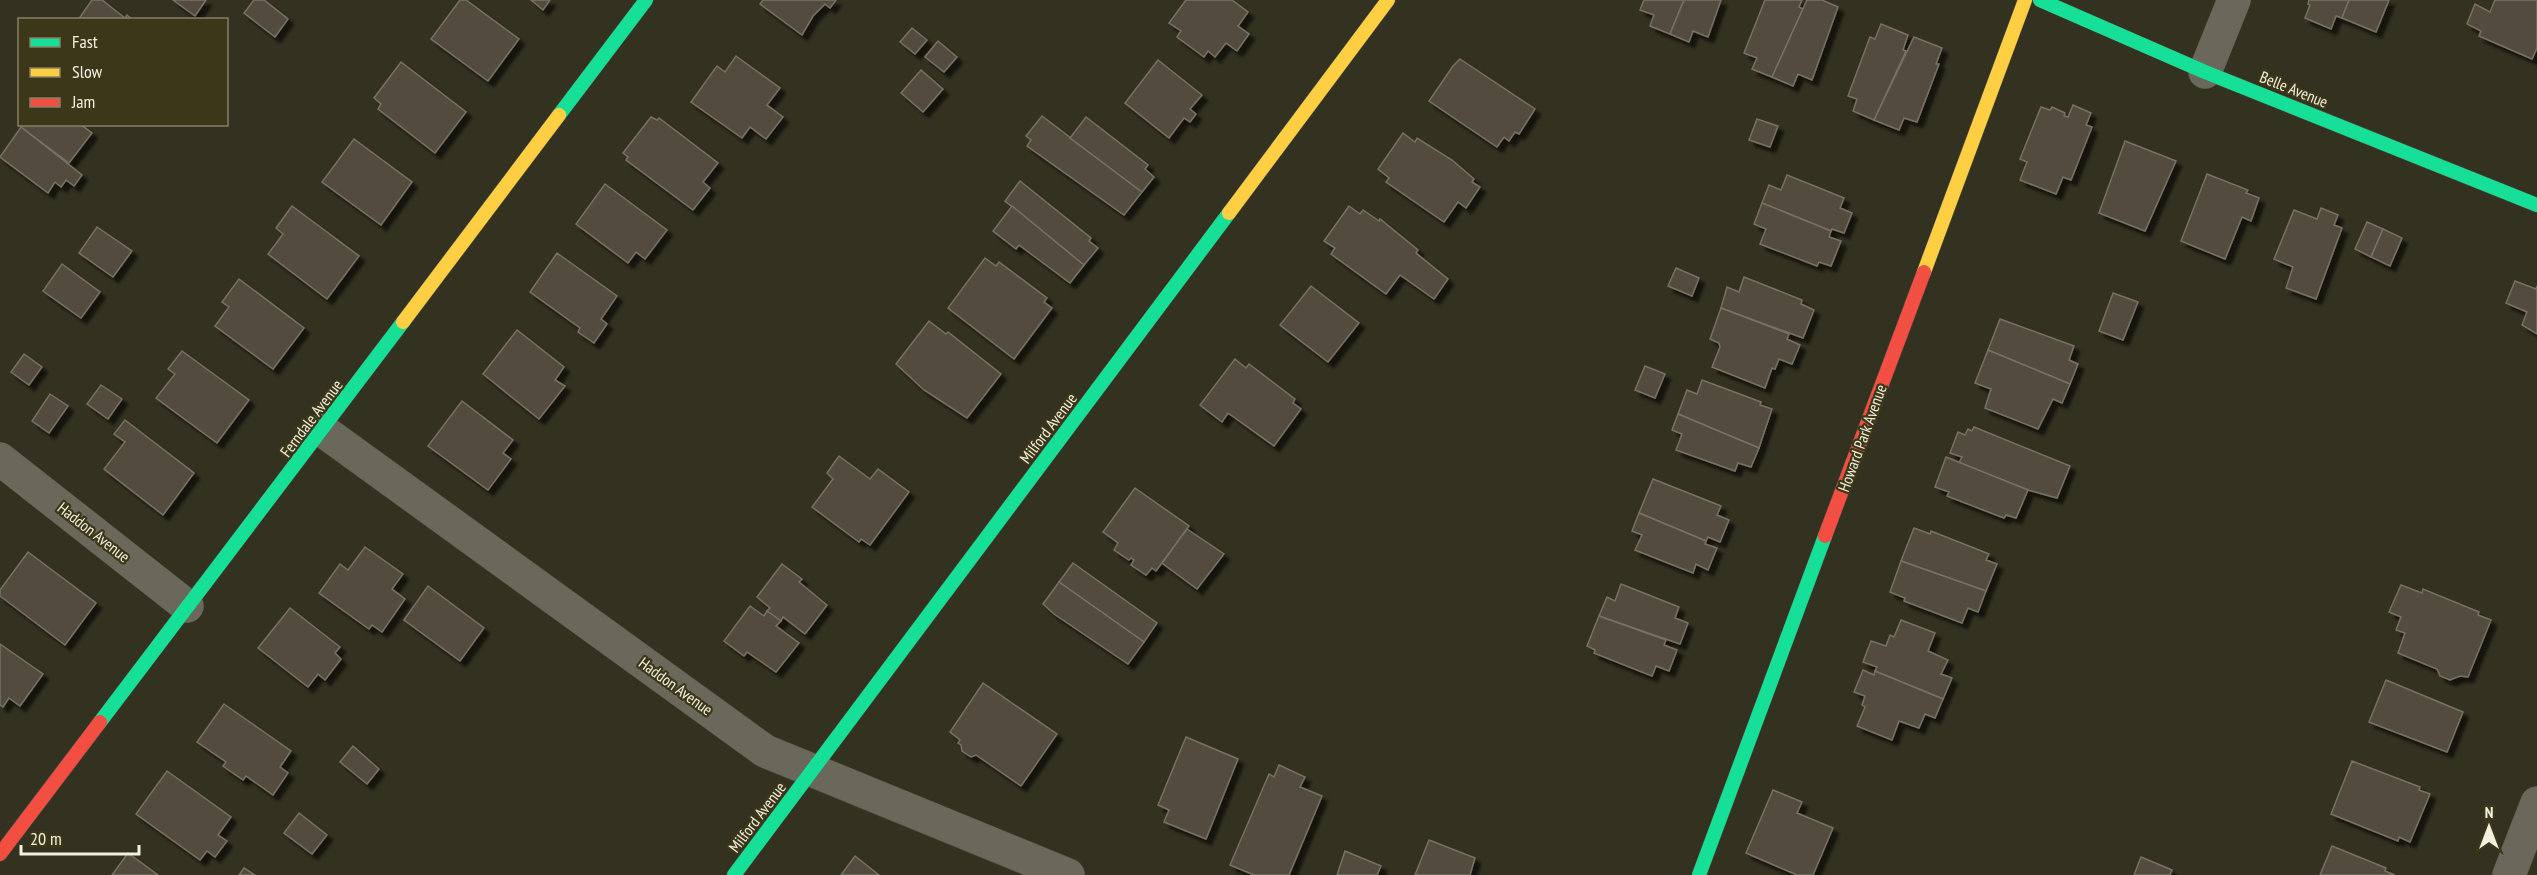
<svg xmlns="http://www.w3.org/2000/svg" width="2537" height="875" font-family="'PT Sans Narrow',sans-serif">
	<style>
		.building { fill: #524b3c; stroke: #777164; stroke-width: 1.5; filter: url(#shadow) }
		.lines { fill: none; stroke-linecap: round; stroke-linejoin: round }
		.street-casing { stroke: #514f40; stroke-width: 34 }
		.fast-casing { stroke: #514f40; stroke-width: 15 }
		.slow-casing { stroke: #514f40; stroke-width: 15 }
		.jam-casing { stroke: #514f40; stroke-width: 15 }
		.street { stroke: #6a685b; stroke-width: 33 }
		.fast { stroke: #16e098; stroke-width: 14 }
		.slow { stroke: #ffcf43; stroke-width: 14 }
		.jam { stroke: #f24e42; stroke-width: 14 }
		.labels { text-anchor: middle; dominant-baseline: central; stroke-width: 4.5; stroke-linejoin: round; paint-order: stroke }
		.street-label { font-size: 16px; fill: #f2f0de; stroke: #3b3718 }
	</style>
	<defs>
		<filter id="shadow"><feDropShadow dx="5.5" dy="5.5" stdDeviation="1.5" flood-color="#0009"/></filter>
	</defs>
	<rect width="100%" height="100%" fill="#333120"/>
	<g class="building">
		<polygon points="92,0 102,0 125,18 127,15 133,20 78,20"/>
		<polygon points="173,0 206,0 195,16"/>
		<polygon points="254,0 264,0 288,19 275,37 244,13"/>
		<polygon points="460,0 466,0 519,39 488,81 431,39"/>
		<polygon points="531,0 550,0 543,10"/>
		<polygon points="763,0 836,0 830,8 825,4 813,16 802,35 760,4"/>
		<polygon points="1186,0 1232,0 1248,12 1238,26 1249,34 1237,51 1226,43 1215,57 1208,51 1204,57 1177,37 1181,31 1169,23"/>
		<polygon points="1644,0 1684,0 1670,34 1650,26 1654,15 1640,10"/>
		<polygon points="1684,0 1721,0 1708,37 1693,31 1689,42 1670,34"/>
		<polygon points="1765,0 1802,0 1799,7 1803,9 1772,77 1752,69 1757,58 1744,53"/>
		<polygon points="1807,0 1822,0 1838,7 1812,80 1798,74 1793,86 1772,77"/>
		<polygon points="2309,0 2349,0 2342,18 2336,16 2331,29 2305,18 2310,5 2308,4"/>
		<polygon points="2349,0 2389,0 2376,32 2342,18"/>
		<polygon points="2495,0 2537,0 2537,48 2532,59 2479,36 2481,31 2467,24 2475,4 2490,12"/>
		<polygon points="1881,24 1908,35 1903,50 1906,51 1874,120 1853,111 1857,99 1848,96 1870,37 1875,39"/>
		<polygon points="912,28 927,40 915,54 900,42"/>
		<polygon points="1914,37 1942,48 1936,64 1939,64 1917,122 1904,118 1899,130 1874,120"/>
		<polygon points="938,41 957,57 944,72 925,57"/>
		<polygon points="736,56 780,88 767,105 783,117 766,139 750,127 742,138 691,102 717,66 725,72"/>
		<polygon points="1460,59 1535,109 1519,134 1515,132 1509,141 1504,137 1497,147 1429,101 1453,66"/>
		<polygon points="1158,60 1202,95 1190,109 1196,114 1190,122 1184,118 1169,138 1125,103"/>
		<polygon points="401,62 466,112 435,153 378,109 381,104 374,98"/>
		<polygon points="921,70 943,89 923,112 901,93"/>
		<polygon points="2073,105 2091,113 2086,125 2092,127 2071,180 2063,177 2056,194 2020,180 2027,162 2020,159 2041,107 2050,110 2052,107 2065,113 2064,116 2068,117"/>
		<polygon points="1042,116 1142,192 1124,215 1027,146 1031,140 1026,136"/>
		<polygon points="651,117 657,120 659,118 718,163 703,182 710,188 693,210 626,160 628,157 623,153"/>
		<polygon points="1086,117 1148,165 1145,169 1154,177 1142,192 1070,138"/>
		<polygon points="1757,119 1778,126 1770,147 1749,140"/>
		<polygon points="23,124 80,124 92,133 69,163 21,127"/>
		<polygon points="21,127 82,175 74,186 66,180 61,187 55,182 48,193 0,157"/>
		<polygon points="1403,133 1415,142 1417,138 1452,160 1474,179 1472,182 1480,187 1466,208 1458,202 1444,222 1386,182 1389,178 1378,169"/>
		<polygon points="354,139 412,182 381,225 322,182"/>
		<polygon points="2125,141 2176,161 2145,231 2099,213"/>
		<polygon points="2207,174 2248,190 2246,193 2259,198 2251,221 2242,217 2225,259 2181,241"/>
		<polygon points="1787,175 1844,198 1840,208 1852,213 1844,233 1832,229 1831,231 1762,203 1769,185 1781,190"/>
		<polygon points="1020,181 1091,238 1089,241 1098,248 1084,265 1005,201"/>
		<polygon points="605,184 667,230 645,259 636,252 628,263 576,224"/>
		<polygon points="1762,203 1831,231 1829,237 1841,241 1831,266 1819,262 1817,266 1760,244 1766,229 1754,224"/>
		<polygon points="292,206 359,256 327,299 268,254 283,234 276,228"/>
		<polygon points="1012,206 1084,265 1070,283 1019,245 1016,249 993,231"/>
		<polygon points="1349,206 1360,214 1363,210 1379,221 1380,219 1418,250 1416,253 1448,279 1434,299 1400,275 1386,294 1331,254 1335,248 1324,241"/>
		<polygon points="2321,208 2338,215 2334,225 2342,228 2316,299 2286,288 2293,267 2274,259 2294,210 2317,219"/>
		<polygon points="2367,222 2383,229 2371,257 2355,249"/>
		<polygon points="97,227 132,251 113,277 79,253"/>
		<polygon points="2383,229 2402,238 2390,266 2371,257"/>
		<polygon points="557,253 617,296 601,319 607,324 594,343 578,332 580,328 530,292"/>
		<polygon points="985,258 996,266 999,262 1047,298 1044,302 1052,308 1014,359 948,308"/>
		<polygon points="62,264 100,292 81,318 43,291"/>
		<polygon points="1676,268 1699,278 1692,296 1668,286"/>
		<polygon points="1744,277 1802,300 1801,304 1814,310 1803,338 1721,308 1727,287 1739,292"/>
		<polygon points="239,279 304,328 273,369 215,326 229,307 222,302"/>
		<polygon points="2515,281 2536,289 2537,286 2537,334 2522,325 2527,312 2506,303"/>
		<polygon points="1311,286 1359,323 1328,362 1280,325"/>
		<polygon points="2113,293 2138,302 2123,340 2099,331"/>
		<polygon points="1721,308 1789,334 1787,339 1800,345 1792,364 1779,359 1775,369 1772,368 1765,388 1712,367 1720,347 1719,343 1710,339"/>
		<polygon points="2000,319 2074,346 2069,360 2078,364 2070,384 1988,350"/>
		<polygon points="929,321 946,334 948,332 1001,374 967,418 924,390 896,364"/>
		<polygon points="517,330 564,367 555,380 565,386 539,419 483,374"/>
		<polygon points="1988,350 2070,384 2062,403 2053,399 2038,429 1985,408 1991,389 1975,383"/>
		<polygon points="182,351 249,400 217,443 156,398 175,374 168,369"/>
		<polygon points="24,354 42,367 29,385 11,372"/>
		<polygon points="1235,359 1246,368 1249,364 1295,399 1293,403 1301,409 1274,446 1228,413 1222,422 1200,405"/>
		<polygon points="1645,366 1665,374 1655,398 1635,390"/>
		<polygon points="1702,380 1761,402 1760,405 1772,409 1759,448 1678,414 1687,390 1697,394"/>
		<polygon points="101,385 122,399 108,419 87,404"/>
		<polygon points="50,394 68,406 49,433 32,421"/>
		<polygon points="462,401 513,440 503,453 511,459 488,490 428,446"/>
		<polygon points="1678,414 1759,448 1751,467 1738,463 1735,471 1676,450 1682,434 1672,430"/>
		<polygon points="125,420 194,473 163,515 104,469 125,442 114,434"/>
		<polygon points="1974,427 2070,466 2057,498 2028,490 1959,463 1962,457 1950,453 1958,432 1965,435 1968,429 1972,431"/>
		<polygon points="839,456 870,479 878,469 909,492 870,545 861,539 859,542 812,507 833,479 827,473"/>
		<polygon points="1946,457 2028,490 2016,518 2006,515 2004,518 1947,496 1949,492 1935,487"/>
		<polygon points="1653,479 1721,506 1717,515 1729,520 1720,542 1708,537 1706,541 1639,513"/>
		<polygon points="1135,488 1189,526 1156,571 1152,568 1146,575 1131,565 1134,560 1131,558 1129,560 1114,550 1118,543 1103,532"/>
		<polygon points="1639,513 1706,541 1705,544 1717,548 1708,570 1696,564 1693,573 1635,550 1642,535 1632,531"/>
		<polygon points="1914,528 1930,534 1931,531 1989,554 1986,560 1997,564 1986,591 1901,561"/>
		<polygon points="1187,529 1224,554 1197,589 1162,563"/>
		<polygon points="365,547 403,574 392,589 405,599 382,632 372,625 369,629 319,593 340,564 348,570"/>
		<polygon points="28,552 96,603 65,645 0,596 0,590"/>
		<polygon points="1901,561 1986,591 1978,612 1968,608 1962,623 1904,601 1905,598 1890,592"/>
		<polygon points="1073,563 1157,623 1144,642 1059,582"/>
		<polygon points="782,564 802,579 799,582 827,605 805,634 783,617 781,621 767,611 770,608 757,597"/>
		<polygon points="1059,582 1144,642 1128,664 1054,614 1043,604"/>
		<polygon points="1621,584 1679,607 1675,618 1688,623 1680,644 1599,616 1607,597 1615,601"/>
		<polygon points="2401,585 2422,593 2423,589 2479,612 2478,615 2491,620 2468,677 2460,676 2450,680 2440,676 2437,669 2398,653 2405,633 2396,630 2401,617 2389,612"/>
		<polygon points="428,586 484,628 460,661 404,620"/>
		<polygon points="750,606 764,616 767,611 781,621 776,626 799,643 776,672 747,652 744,656 724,641"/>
		<polygon points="290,608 340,647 335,653 341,659 325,680 318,674 308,687 258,648"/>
		<polygon points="1599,616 1666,640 1664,645 1677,650 1669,671 1656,666 1652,676 1594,653 1595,650 1587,646"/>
		<polygon points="1901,620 1935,633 1928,651 1948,660 1941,674 1952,678 1943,699 1875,671 1877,667 1863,662 1871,641 1886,646 1890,635 1894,637"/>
		<polygon points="0,644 43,674 20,706 9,698 3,707 0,705"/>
		<polygon points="1863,670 1874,675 1875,671 1943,699 1935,718 1925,714 1919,728 1899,721 1892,740 1857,726 1865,707 1862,705 1865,696 1854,692"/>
		<polygon points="2386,680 2463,712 2447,752 2369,722"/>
		<polygon points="983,683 1057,734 1021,786 976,755 971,757 962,751 961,745 958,743 960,740 950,732"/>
		<polygon points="224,704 291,751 280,767 288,773 273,795 246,776 243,780 223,766 226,762 197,742"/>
		<polygon points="1186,737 1238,759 1206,839 1164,822 1169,810 1158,805"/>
		<polygon points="353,746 379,769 367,784 340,762"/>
		<polygon points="2352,761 2420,787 2419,790 2430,794 2410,842 2399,837 2398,841 2331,814"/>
		<polygon points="1279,765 1305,777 1300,787 1322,796 1289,875 1254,875 1230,865 1269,774 1274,777"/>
		<polygon points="167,771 231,817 218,835 227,841 215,857 207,851 200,860 136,814"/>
		<polygon points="1773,790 1802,802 1797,813 1833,828 1813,875 1797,875 1746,853"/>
		<polygon points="299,813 327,835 312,854 284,833"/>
		<polygon points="1429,840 1475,858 1470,875 1415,875"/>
		<polygon points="2332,846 2386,868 2385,871 2395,875 2320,875"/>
		<polygon points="1345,851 1381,866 1377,875 1337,875"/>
		<polygon points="128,853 158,875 112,875"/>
		<polygon points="855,856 879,875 841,875"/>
		<polygon points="2141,857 2172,870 2170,875 2134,875"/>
		<polygon points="244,868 255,875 239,875"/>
	</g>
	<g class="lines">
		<g class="street-casing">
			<g id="street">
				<polyline points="2205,72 2234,0"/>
				<polyline points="322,430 765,751 1068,875"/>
				<polyline points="0,459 187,606"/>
				<polyline points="2509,875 2537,803"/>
			</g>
		</g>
		<g class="fast-casing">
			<g id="fast">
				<polyline points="2040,0 2205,72 2537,205"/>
				<polyline points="559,115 646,0"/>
				<polyline points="100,722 403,322"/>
				<polyline points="734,875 1229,213"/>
				<polyline points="1699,875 1825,536"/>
			</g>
		</g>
		<g class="slow-casing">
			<g id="slow">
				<polyline points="1229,213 1388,0"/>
				<polyline points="1924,272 2025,0"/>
				<polyline points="403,322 559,115"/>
			</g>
		</g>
		<g class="jam-casing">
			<g id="jam">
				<polyline points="1825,536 1924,272"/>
				<polyline points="0,854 100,722"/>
			</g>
		</g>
		<use href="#street" class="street"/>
		<use href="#fast" class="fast"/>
		<use href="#slow" class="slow"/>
		<use href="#jam" class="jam"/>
	</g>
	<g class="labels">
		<g class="street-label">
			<text transform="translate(2294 89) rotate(22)">Belle Avenue</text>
			<text transform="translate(311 418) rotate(-53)">Ferndale Avenue</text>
			<text transform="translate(1048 428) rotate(-53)">Milford Avenue</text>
			<text transform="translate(1862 438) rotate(-70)">Howard Park Avenue</text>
			<text transform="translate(94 532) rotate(38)">Haddon Avenue</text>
			<text transform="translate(676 686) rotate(36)">Haddon Avenue</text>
			<text transform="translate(757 817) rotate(-53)">Milford Avenue</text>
		</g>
	</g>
	<rect x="18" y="18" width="210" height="108" fill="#3b3718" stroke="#848167" stroke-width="1.5"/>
	<rect x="30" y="38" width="30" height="9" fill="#16e098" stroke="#848167" stroke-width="1.5"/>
	<text x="72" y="48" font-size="18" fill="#f2f0de">Fast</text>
	<rect x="30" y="68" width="30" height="9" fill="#ffcf43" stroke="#848167" stroke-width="1.5"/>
	<text x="72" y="78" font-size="18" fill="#f2f0de">Slow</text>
	<rect x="30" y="98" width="30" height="9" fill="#f24e42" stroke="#848167" stroke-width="1.5"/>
	<text x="72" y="108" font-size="18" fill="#f2f0de">Jam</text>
	<g transform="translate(2489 827)" stroke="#3b3718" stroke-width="4.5" paint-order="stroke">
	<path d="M0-4.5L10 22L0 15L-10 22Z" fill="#f2f0de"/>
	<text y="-9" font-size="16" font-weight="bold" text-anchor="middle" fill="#f2f0de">N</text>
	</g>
	<path d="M21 845v9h118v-9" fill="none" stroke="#f2f0de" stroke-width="3"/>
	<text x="30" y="845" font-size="18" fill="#f2f0de" stroke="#3b3718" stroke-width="4.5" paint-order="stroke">20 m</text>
</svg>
